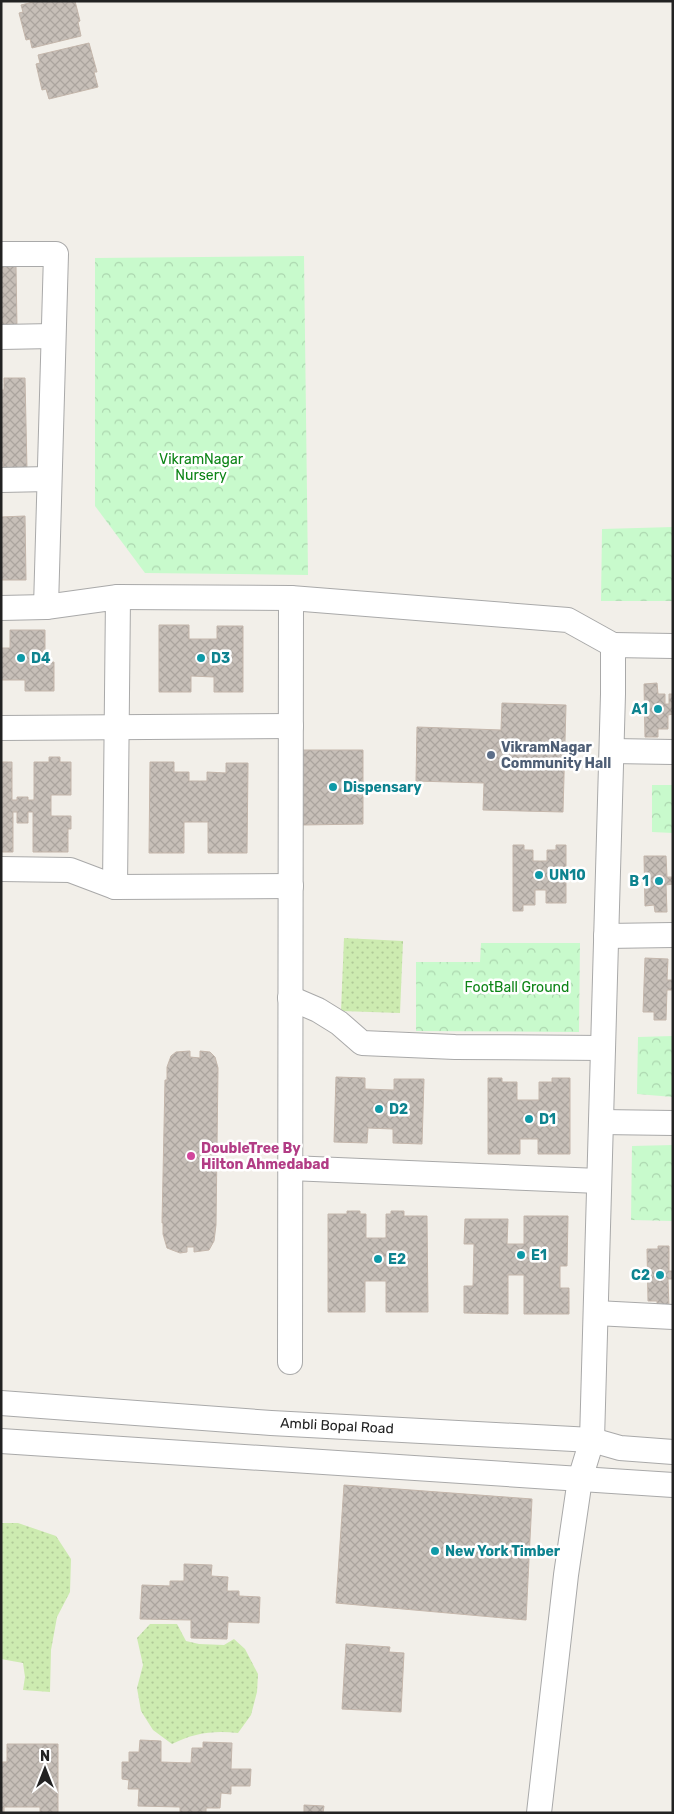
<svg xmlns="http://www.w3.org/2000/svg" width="674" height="1814" font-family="Rubik,sans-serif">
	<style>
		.grass { fill: url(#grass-dots) }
		.park { fill: url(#park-crowns) }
		.building { fill: url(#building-cross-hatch); stroke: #c4b6ab }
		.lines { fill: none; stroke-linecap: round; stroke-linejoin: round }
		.minor-casing { stroke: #a9a9a9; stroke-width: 26 }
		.minor { stroke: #fff; stroke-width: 24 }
		.culture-dot { fill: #0f9aa8; stroke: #fff; stroke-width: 2 }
		.service-dot { fill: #5c6f8a; stroke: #fff; stroke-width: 2 }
		.hotel-dot { fill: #d1479c; stroke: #fff; stroke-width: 2 }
		.labels { text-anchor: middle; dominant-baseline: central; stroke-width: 5; stroke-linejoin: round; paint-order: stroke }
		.park-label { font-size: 14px; fill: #0c8416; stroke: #fff }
		.culture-label { font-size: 14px; font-weight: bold; fill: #0d838f; stroke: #fff; text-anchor: start }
		.service-label { font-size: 14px; font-weight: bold; fill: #4e5e75; stroke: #fff; text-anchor: start }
		.hotel-label { font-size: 14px; font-weight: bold; fill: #b23c85; stroke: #fff; text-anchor: start }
		.street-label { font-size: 14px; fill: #222; stroke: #fff }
	</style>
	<defs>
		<pattern id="grass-dots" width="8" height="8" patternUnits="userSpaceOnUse" patternTransform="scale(1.25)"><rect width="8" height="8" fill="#cdebb0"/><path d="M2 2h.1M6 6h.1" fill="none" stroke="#b0c997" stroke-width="1.8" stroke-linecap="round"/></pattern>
		<pattern id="park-crowns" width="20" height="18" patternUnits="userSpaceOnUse" patternTransform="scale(1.25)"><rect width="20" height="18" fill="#c8facc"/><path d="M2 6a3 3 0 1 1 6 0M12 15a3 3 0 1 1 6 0" fill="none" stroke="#acd6af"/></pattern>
		<pattern id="building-cross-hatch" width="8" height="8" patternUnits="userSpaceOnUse" patternTransform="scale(1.25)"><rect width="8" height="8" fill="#c7bfb8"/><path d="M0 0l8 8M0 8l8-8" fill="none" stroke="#aba49e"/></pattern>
	</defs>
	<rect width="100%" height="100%" fill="#f2efe9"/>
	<g class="grass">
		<polygon points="344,938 403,941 400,1013 341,1011"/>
		<polygon points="1,1523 18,1523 56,1536 71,1559 70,1592 57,1617 51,1650 50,1692 23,1690 25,1677 23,1663 1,1659"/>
		<path d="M 150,1624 L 177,1624 L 186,1641 L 199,1644 L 224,1645 L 234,1639 L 245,1649 L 258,1674 L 257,1692 L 251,1715 L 238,1733 C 214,1730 193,1733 172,1744 L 153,1730 L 141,1711 L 137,1688 L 143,1665 L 137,1638 Z"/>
	</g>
	<g class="park">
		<polygon points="304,256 308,575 145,573 95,506 95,258"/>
		<polygon points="673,527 673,601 601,601 602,529"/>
		<polygon points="652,785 673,785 673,833 652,832"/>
		<polygon points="481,943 580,943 579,1032 416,1031 416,962 480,962"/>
		<polygon points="673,1036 673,1097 637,1094 638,1037"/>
		<polygon points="673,1145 673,1221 631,1220 632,1146"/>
	</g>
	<g class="building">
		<polygon points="37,1 75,1 80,21 78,22 81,36 32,48 30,39 26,40 19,13 23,12 21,5"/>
		<polygon points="89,43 97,72 94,72 98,87 49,99 46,89 42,90 36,64 40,63 38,55"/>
		<polygon points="1,266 16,266 17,329 1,330"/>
		<polygon points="4,378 25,378 27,470 3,470 3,461 1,461 1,390 4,390"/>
		<polygon points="25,516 26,580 1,580 1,517"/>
		<polygon points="159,625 189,625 189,639 217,639 217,626 243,626 243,692 214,692 214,677 191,676 191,692 159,692"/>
		<polygon points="10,630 45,630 45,655 41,655 40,662 54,662 54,691 25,691 25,680 1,680 1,648 10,648"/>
		<polygon points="657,683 658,694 665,694 665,704 669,704 669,694 673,694 673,714 668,715 668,729 658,729 658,737 645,737 644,684"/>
		<polygon points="502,703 566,705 563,812 483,810 484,783 416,781 417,727 501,730"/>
		<polygon points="303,750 363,750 363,824 303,825"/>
		<polygon points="49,757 60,757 60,762 71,762 71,795 51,795 51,816 71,816 71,829 68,829 68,852 33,852 33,812 28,812 28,823 17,823 17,812 13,812 13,852 1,852 1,762 12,762 12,800 17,800 17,797 28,797 28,800 34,800 34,762 49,762"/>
		<polygon points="150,762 174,762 174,772 189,772 189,781 207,781 207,772 226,773 226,763 248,763 247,853 208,853 208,822 184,822 184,853 149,853"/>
		<polygon points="513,845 524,845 524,850 533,850 533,861 547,861 547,850 556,850 556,845 566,845 566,903 546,903 546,890 535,890 535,905 523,905 523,911 513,911"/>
		<polygon points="644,856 666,856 667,877 673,877 673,884 666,885 667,912 655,912 654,905 645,906"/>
		<polygon points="645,958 668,959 667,980 673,980 673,990 667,990 666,1020 654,1020 654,1012 643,1012"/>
		<polygon points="190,1051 190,1057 200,1058 200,1051 210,1052 215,1057 218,1068 216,1225 214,1241 209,1250 194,1252 194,1247 187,1247 187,1252 180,1253 167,1248 163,1234 163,1223 162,1223 165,1080 167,1080 167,1067 171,1056 176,1052"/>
		<polygon points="336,1077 365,1078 365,1089 394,1090 394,1079 424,1079 422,1144 393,1143 393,1129 368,1128 367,1143 334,1142"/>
		<polygon points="488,1078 502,1078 502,1082 517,1082 517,1100 539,1100 539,1082 552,1082 552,1078 570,1078 570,1154 538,1154 538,1139 520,1139 520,1154 488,1154"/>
		<polygon points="347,1211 360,1211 360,1214 366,1214 366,1238 386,1238 386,1214 391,1214 391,1211 404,1211 404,1216 427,1216 428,1312 386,1312 386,1281 365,1281 365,1312 328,1312 328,1214 347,1214"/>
		<polygon points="524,1216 568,1216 567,1266 560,1266 560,1288 569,1288 569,1314 524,1314 524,1275 508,1275 508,1314 464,1313 464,1286 473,1286 474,1244 464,1244 465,1219 508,1219 507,1244 524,1244"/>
		<polygon points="658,1246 669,1246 669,1271 673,1271 673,1279 668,1279 669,1308 657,1309 657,1301 648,1301 647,1249 658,1249"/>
		<polygon points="344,1485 532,1499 526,1620 336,1603"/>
		<polygon points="184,1564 212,1565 211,1576 228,1577 227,1591 239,1591 239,1596 260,1597 259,1623 228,1622 227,1639 191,1638 191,1620 140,1619 142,1585 170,1586 170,1581 184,1581"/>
		<polygon points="346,1644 390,1647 389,1652 404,1653 401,1712 342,1709"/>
		<polygon points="140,1740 161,1741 161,1762 191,1763 192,1748 203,1748 203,1742 232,1743 231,1769 251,1769 250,1786 231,1786 231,1794 221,1793 220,1808 206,1808 206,1813 180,1813 180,1807 138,1806 139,1789 128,1789 129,1780 122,1779 122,1762 129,1762 129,1752 139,1752"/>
		<polygon points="7,1744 58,1744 58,1813 40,1813 40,1807 4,1807 4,1813 1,1813 1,1769 2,1762 7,1762"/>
		<polygon points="304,1805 324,1806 323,1813 304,1813"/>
	</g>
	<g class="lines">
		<g class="minor-casing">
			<g id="minor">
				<polyline points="1,254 56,254 46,607"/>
				<polyline points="1,337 53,336"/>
				<polyline points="1,480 49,479"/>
				<polyline points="118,597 291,598 568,620 613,645"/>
				<polyline points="1,608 46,607 118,597 115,887"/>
				<polyline points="1,728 291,726"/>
				<polyline points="612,751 673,752"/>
				<polyline points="1,869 70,870 115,887 291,886"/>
				<polyline points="606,936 673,935"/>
				<polyline points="290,998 318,1010 339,1023 362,1043 455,1047 603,1048"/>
				<polyline points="601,1122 673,1123"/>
				<polyline points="290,1168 599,1181"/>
				<polyline points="596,1313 673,1317"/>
				<polyline points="290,1362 291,598"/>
				<polyline points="1,1403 271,1423 592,1440 620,1448 673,1452"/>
				<polyline points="1,1441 673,1485"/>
				<polyline points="539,1813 566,1575 580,1479 592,1440 613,694 613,645 673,646"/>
			</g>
		</g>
		<use href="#minor" class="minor"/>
	</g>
	<g class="culture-dot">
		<circle cx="21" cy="658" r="5"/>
		<circle cx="201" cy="658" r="5"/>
		<circle cx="658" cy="709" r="5"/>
		<circle cx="333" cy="787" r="5"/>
		<circle cx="539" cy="875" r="5"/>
		<circle cx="659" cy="881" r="5"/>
		<circle cx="379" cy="1109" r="5"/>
		<circle cx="529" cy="1119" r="5"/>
		<circle cx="521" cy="1255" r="5"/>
		<circle cx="378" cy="1259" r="5"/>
		<circle cx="660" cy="1275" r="5"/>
		<circle cx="435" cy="1551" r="5"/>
	</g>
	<circle class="service-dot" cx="491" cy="755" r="5"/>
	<circle class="hotel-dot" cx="191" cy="1156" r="5"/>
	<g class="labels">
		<g class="park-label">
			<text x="201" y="459">VikramNagar<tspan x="201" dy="16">Nursery</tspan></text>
			<text x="517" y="987">FootBall Ground</text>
		</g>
		<g class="culture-label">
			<text x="31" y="658">D4</text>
			<text x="211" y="658">D3</text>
			<text x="648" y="709" text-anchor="end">A1</text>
			<text x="343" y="787">Dispensary</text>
			<text x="549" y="875">UN10</text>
			<text x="649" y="881" text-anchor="end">B 1</text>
			<text x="389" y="1109">D2</text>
			<text x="539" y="1119">D1</text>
			<text x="531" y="1255">E1</text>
			<text x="388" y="1259">E2</text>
			<text x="650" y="1275" text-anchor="end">C2</text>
			<text x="445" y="1551">New York Timber</text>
		</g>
		<g class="service-label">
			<text x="501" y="747">VikramNagar<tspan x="501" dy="16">Community Hall</tspan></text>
		</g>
		<g class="hotel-label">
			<text x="201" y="1148">DoubleTree By<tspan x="201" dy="16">Hilton Ahmedabad</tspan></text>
		</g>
		<g class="street-label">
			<text transform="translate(337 1426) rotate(3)">Ambli Bopal Road</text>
		</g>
	</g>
	<rect width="674" height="1814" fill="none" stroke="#222222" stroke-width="5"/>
	<g transform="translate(45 1769)" stroke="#ffffff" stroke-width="4" paint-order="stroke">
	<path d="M0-4L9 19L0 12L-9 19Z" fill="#222222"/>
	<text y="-8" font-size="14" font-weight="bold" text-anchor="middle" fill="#222222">N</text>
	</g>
</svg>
